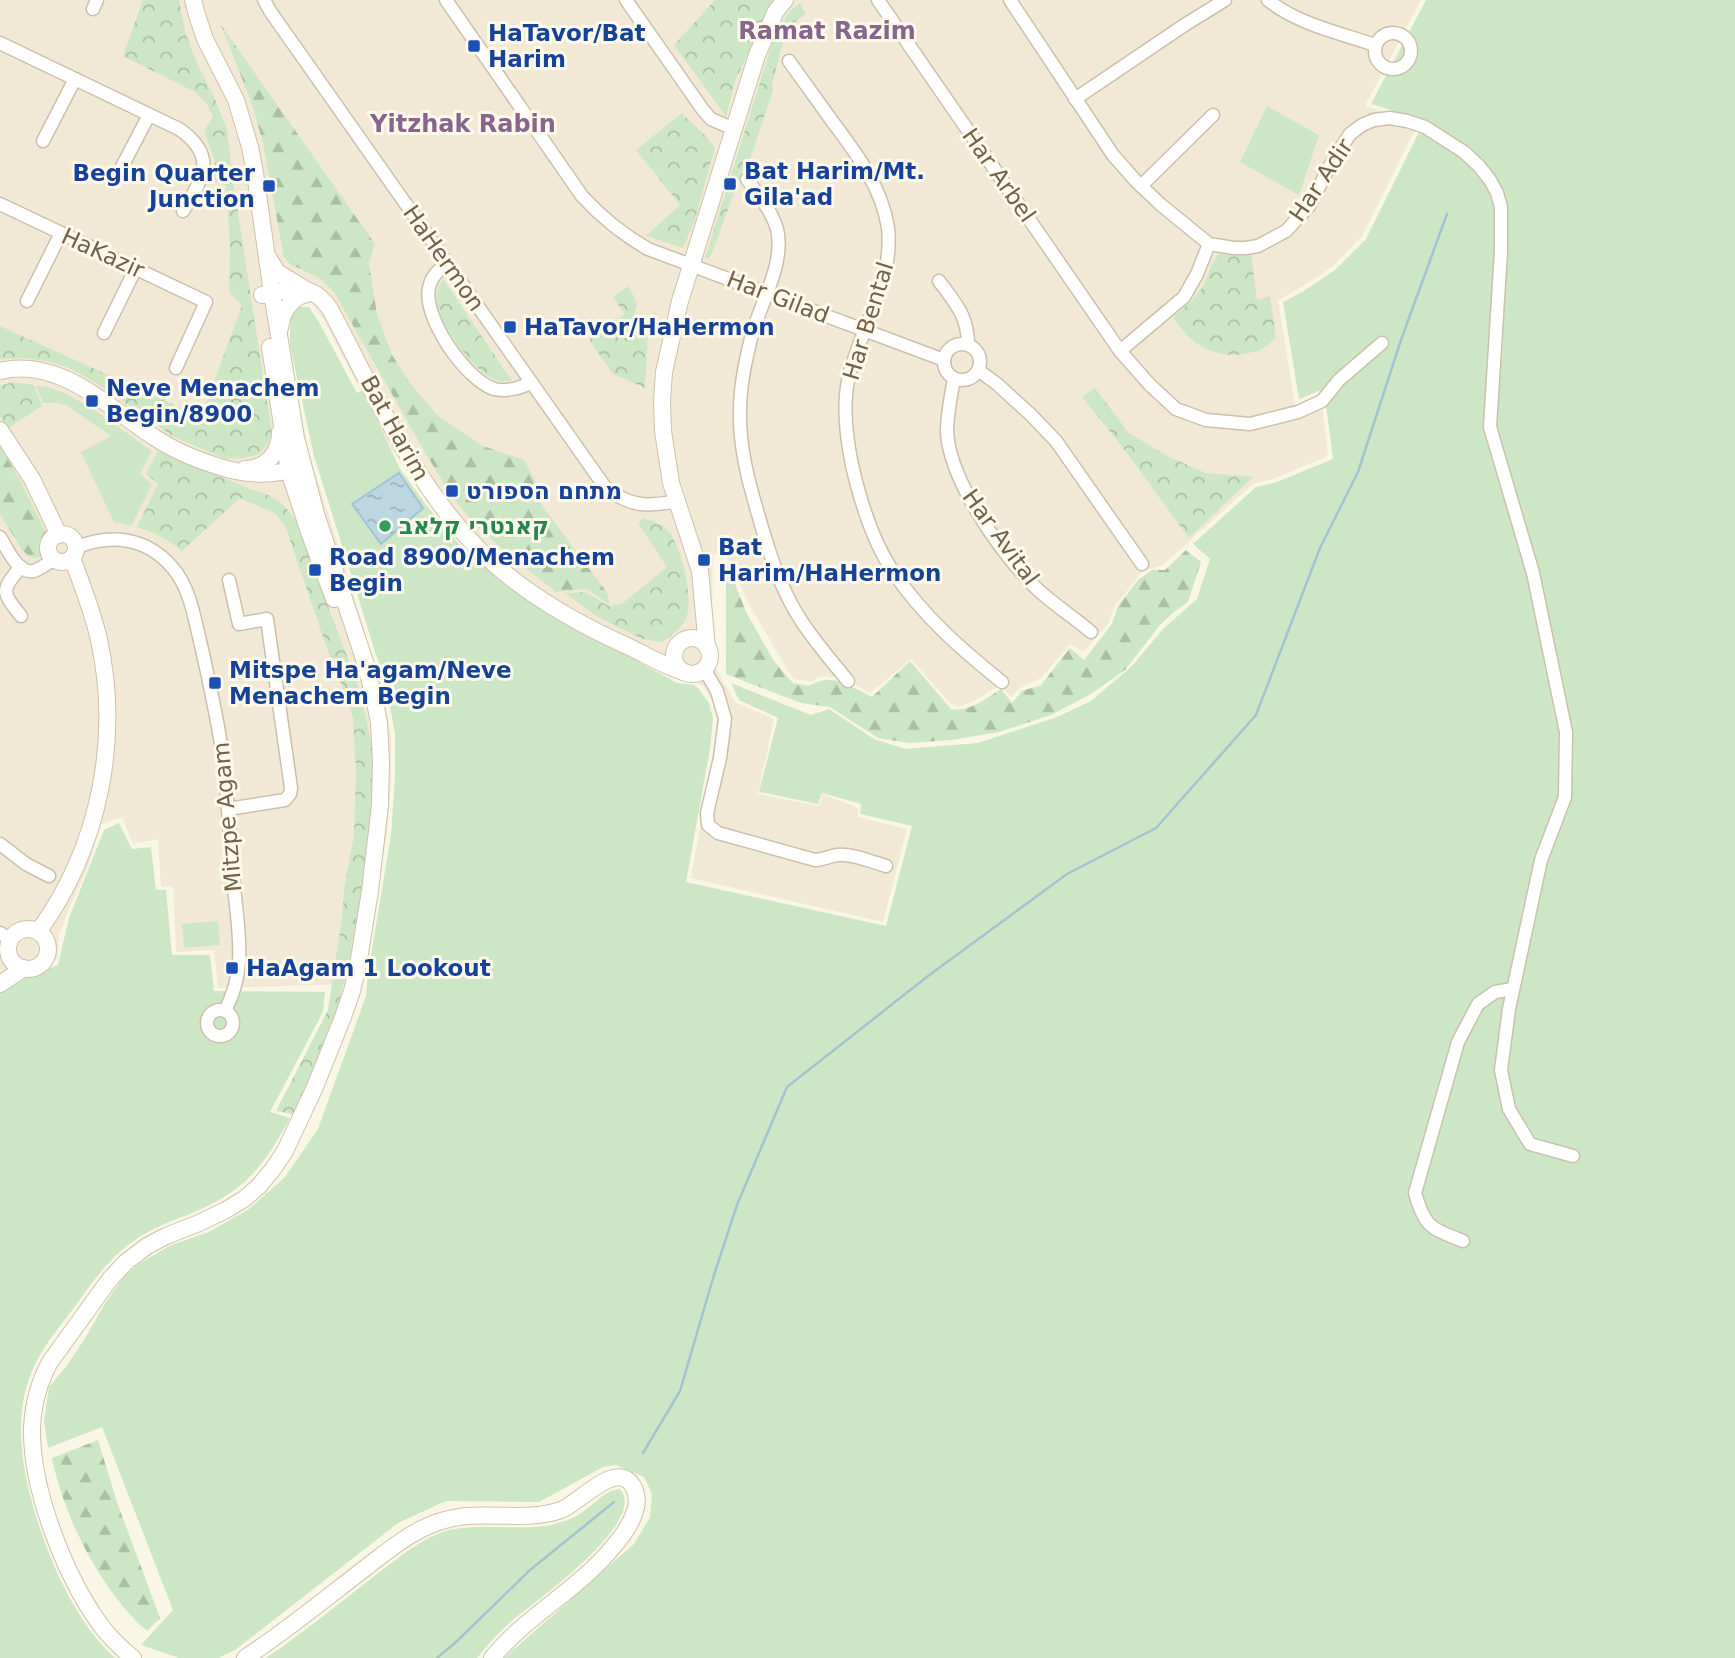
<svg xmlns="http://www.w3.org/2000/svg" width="1735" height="1658" font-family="'DejaVu Sans',Heebo,sans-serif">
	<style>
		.residential { fill: #f1e9d5 }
		.grass { fill: #cde7c6 }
		.forest { fill: url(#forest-firs) }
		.park { fill: url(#park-crowns) }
		.water { fill: url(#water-ripples); stroke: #a3c3d3; stroke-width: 2 }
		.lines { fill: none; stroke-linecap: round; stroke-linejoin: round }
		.stream { stroke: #a3c3d3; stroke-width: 2.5 }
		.street-casing { stroke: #cbc0ad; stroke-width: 15 }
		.secondary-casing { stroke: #cec1ab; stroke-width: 18 }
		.street { stroke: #fff; stroke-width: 12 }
		.secondary { stroke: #fff; stroke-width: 16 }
		.transit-dot { fill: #1a4fb4; stroke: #fdfaec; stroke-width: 2.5 }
		.leisure-dot { fill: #2e9e5b; stroke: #fdfaec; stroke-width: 2.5 }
		.labels { text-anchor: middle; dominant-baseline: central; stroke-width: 6; stroke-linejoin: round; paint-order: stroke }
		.transit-label { font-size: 23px; font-weight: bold; fill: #164399; stroke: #fdfaec; text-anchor: start }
		.street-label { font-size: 23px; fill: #71614d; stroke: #fdfaec }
		.leisure-label { font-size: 23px; font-weight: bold; fill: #27864d; stroke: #fdfaec; text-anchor: start }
		.neighbourhood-label { font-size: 24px; font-weight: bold; fill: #88658d; stroke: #fdfaec }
	</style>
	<defs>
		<pattern id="forest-firs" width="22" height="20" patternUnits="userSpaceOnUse" patternTransform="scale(1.75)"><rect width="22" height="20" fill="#cde7c6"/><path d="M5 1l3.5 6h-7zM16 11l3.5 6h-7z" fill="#abbfa3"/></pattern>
		<pattern id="park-crowns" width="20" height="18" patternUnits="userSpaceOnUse" patternTransform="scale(1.75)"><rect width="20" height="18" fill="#cde7c6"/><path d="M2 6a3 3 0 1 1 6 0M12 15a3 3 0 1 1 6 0" fill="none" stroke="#abbfa3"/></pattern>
		<pattern id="water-ripples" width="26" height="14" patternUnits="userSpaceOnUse" patternTransform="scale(1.75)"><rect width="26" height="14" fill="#bcd6e2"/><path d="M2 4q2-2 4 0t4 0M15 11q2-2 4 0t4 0" fill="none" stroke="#9db1b9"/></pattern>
	</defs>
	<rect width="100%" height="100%" fill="#faf6e6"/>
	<polygon class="residential" points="0,0 1421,0 1365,106 1419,122 1362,236 1332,267 1300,288 1278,300 1295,405 1321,395 1328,456 1273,479 1254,483 1163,565 1143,571 1114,607 1108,624 1083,652 1070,644 1041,678 1018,689 1011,697 1000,685 974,701 959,707 951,704 911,659 870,693 844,678 820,676 812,682 793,679 751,608 725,553 713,555 712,624 715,666 735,702 774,719 758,794 819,806 823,794 858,808 858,817 907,829 883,922 691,878 714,749 717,718 713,702 703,686 695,681 678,678 530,597 468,548 429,503 391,448 323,319 311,303 298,303 286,316 286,345 310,457 341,554 383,691 391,735 391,778 387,834 362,984 218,988 214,950 176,952 173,886 161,887 158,839 133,844 122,817 101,824 86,872 68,911 59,935 58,957 42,974 0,999"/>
	<g class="grass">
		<polygon points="1426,0 1735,0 1735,1658 504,1658 634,1544 650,1517 652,1494 644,1477 616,1465 603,1467 539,1502 446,1501 398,1523 235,1650 218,1658 179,1658 141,1645 173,1610 102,1427 48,1448 44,1421 49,1387 65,1368 84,1340 104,1305 125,1275 142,1262 171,1245 209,1232 249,1209 285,1177 318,1129 366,996 368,973 391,835 395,778 395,734 387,690 314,456 290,345 290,318 293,311 299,307 309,307 319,322 357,393 363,390 399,467 426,505 465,551 527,600 677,683 694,685 699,689 709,703 713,718 710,749 686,882 886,926 912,826 860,814 861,804 822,793 818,804 759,792 778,718 739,700 731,683 811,715 829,709 874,739 905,749 978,743 1057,717 1091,701 1131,667 1163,629 1197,599 1210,559 1193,544 1256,487 1274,483 1333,459 1324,389 1299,399 1283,302 1302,292 1335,270 1366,239 1425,120 1371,104"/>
		<polygon points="1267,106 1319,135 1299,195 1240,162"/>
		<path d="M 36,386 C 66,384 126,433 152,451 L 140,473 L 152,485 L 131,526 L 114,522 L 81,452 L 111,436 L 66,405 L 57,403 L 43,403 Z"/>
		<path d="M 119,823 L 132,849 L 151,847 L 156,890 L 166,890 L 172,955 L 210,955 L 214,991 L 325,992 L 323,1012 L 270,1112 L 290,1118 C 264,1166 246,1190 194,1212 C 176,1220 158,1225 141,1236 C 113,1253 95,1278 76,1305 C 61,1325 42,1347 32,1371 C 14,1413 21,1463 33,1506 C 48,1558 74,1621 115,1658 L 0,1658 L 0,992 L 15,980 L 58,965 L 69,918 L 104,830 Z"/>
		<polygon points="218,921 220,945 184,948 182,924"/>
		<path d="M 620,1489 C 649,1521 536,1601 514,1619 C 500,1631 488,1644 477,1658 L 266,1658 C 306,1631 343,1600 381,1571 C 402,1555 424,1537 449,1530 C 484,1522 520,1532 555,1524 C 566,1521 576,1517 584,1511 C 596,1503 605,1490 620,1489 Z"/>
	</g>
	<g class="forest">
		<polygon points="221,25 375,244 369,263 377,314 392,355 410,383 438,416 483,446 524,460 536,482 528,487 608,594 609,604 587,589 556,592 508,554 476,526 453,498 426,454 334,292 321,279 290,264 284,257 263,143 252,104"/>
		<polygon points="0,446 20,480 46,533 48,545 46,554 37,558 30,557 22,550 0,514"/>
		<path d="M 1186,550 L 1201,562 L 1188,602 L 1174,612 L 1160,625 L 1125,670 L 1091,694 L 1051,715 L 999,732 L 952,740 L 909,743 L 878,738 L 830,707 L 801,703 L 726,674 L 726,561 L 746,612 L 774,661 L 793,683 L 809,686 C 834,672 849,686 872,697 L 910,661 L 951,709 C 970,712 985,699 1001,689 L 1012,703 L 1022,691 L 1041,685 L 1070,648 L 1084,660 L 1112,624 L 1118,606 L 1139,579 L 1152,570 L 1165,570 Z"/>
		<path d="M 98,1440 L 117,1502 L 160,1618 L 147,1631 C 102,1593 63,1515 52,1458 Z"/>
	</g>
	<g class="park">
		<polygon points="143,0 179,0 185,32 196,61 215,99 227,129 234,187 272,433 267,446 257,455 244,458 226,459 174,437 96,383 69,368 46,361 25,358 0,359 0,326 201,417 242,305 236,300 229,291 230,243 226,186 213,179 215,161 204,131 213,117 207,104 195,92 123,56"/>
		<polygon points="715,0 774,0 736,79 726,116 674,45"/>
		<polygon points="800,3 806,14 796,21 785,34 772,84 773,91 748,165 742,171 711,256 705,258 775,34 790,11"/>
		<path d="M 682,113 C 692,124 708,136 715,148 L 694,223 L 683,248 L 646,236 L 680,205 L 636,150 Z"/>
		<path d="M 1251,253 L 1257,300 L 1270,296 L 1276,338 C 1269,344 1262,350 1253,352 C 1230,359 1204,353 1187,335 C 1182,330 1178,324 1173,318 C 1182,309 1194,300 1201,289 C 1209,277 1209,265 1219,254 Z"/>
		<path d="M 443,279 L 512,381 C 507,381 500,382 495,380 C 474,371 442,328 438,306 C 435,296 437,287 443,279 Z"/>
		<polygon points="628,286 637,302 632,325 648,331 645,388 613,374 589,340 625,314 613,297"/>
		<polygon points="13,382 34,385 42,406 8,428 0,416 0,386"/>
		<polygon points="1095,388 1129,433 1167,456 1206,473 1253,477 1189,538 1121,445 1082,397"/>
		<path d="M 158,451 L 253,490 C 276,496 282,502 296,521 L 357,683 L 366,717 L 373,754 L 374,785 L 365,873 L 348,966 L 336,1015 L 296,1115 L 276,1111 L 328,1010 L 342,918 L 344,889 L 354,836 L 356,770 L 353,718 L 344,691 L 324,640 L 286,528 L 276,514 L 240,498 L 182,551 C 168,539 155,533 137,527 L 158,484 L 146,474 Z"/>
		<path d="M 644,518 C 652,521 661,524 668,531 C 682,545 694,601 686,619 C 681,629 671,636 662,642 L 642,639 L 598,617 L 565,593 L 585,592 L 609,606 L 623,603 L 667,567 L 638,523 Z"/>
	</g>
	<polygon class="water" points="399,473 423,508 381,544 352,504"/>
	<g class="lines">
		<g class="stream">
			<polyline points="643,1453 680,1391 714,1275 737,1205 787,1087 928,976 1067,874 1156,828 1256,715 1320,548 1358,472 1401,340 1447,214"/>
			<polyline points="437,1658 455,1643 530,1570 614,1502"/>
		</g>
		<g class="street-casing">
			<g id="street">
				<path d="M 264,0 L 270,11 L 605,487 C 630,507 647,507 677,501"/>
				<path d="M 446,0 L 582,196 C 602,218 622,234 648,249 L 944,360"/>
				<polyline points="626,0 703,110 711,119 734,129"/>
				<polyline points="878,0 1120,351 1150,385 1176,409 1206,420 1250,424 1298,412 1322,401 1339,380 1382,343"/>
				<polyline points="1010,0 1113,155 1135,180 1160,204 1209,244 1234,248 1246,248 1258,246 1286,231 1309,206 1332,162 1350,134 1362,125 1374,120 1390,118 1407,121 1425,127 1464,152 1479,166 1490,180 1497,193 1501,207 1501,251 1490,427 1533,573 1566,732 1565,797 1541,860 1509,1009 1501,1070 1509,1109 1530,1144 1573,1156"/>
				<path d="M 1268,0 C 1297,24 1340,33 1375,45"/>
				<polyline points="93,9 97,0"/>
				<circle cx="1393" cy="51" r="18"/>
				<path d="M 0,43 L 179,129 C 218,156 203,178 183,211"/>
				<path d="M 789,61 C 803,81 818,101 832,121 C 856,153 882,187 888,228 C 894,281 861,327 849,376 C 842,405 846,436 852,465 C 860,500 874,544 894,573 C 923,616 962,650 1002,682"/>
				<polyline points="1075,99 1186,24 1225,0"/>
				<polyline points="43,141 75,79"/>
				<path d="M 747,179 C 758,195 772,211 777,229 C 785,262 762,301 753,331 C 746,357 740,383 740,410 C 739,446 748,480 758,514 C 769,552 780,589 802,622 C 816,643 832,662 848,681"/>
				<polyline points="115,180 149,115"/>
				<polyline points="1141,186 1213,115"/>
				<polyline points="0,204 206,302 176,368"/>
				<path d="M 447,263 C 441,269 432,275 430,284 C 419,314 466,380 494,389 C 508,392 519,388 531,383"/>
				<path d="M 939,281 C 956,304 968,316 968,345"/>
				<polyline points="27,301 61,233"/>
				<polyline points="104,333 136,268"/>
				<circle cx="962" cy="362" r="18"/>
				<polyline points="1120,351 1184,297 1197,274 1209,244"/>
				<polyline points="978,370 997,384 1030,414 1056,441 1142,564"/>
				<path d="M 954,379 C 951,396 947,414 947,432 C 950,481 999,550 1033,585 C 1050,602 1072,616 1091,632"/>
				<path d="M 0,537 C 7,548 17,574 34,571 C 40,569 48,563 54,560"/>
				<path d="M 75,548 C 110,533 146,537 172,567 C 191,589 194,618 201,645 C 210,685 219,725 224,765 C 228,802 230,839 233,876 C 235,903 241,935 239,961 C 238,980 233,994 225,1011"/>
				<path d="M 21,567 C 0,591 2,592 21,616"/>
				<path d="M 704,669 L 717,691 L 725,719 L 720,758 L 707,813 L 708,825 L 718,833 L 815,860 C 823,860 829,856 837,855 C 850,853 873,862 886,866"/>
				<polyline points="228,809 285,800 290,794 291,788 267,619 239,624 229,580"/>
				<polyline points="0,844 26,864 49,876"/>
				<polyline points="0,933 11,940"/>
				<circle cx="220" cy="1023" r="13"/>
				<path d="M 1463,1241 C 1431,1228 1425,1228 1415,1193 L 1458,1042 L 1478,1004 L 1495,992 L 1513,989"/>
			</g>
		</g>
		<g class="secondary-casing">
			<g id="secondary">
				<polyline points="268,257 277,272 305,289"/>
				<path d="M 262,295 C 292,290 310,280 330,309 C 379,401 423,507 506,574 C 543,604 583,626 625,645 C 645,654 663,666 684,672"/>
				<path d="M 280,328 C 282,310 293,295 311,293"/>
				<polyline points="270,347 289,471 309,532 334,599"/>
				<path d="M 0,371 C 59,356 109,408 154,437 C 173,450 195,459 217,466 C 244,475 270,477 297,468"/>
				<polyline points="0,430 32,479 59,535"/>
				<path d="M 245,469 C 266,469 280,453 280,432"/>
				<circle cx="62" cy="548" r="14"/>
				<circle cx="692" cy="656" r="18"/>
				<polyline points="707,647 700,571 671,483 663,431 662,401 664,372 680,301 757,55 776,11 785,0"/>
				<circle cx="28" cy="949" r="20"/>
				<path d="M 38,932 C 99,848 121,741 99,640 C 93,612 82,585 72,558"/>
				<polyline points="0,984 24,968"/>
				<path d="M 133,1658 C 123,1650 114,1641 106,1632 C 67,1583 31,1491 32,1428 C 33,1405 39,1382 50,1362 L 110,1279 L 126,1262 L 147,1246 L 166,1236 L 199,1223 L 226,1210 L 244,1199 L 259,1186 L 273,1169 L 285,1151 L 315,1087 L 343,1017 L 352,991 L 358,965 L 370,891 L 380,805 L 381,762 L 379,723 L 375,702 L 366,665 L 316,514 L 296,438 L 272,293 L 255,173 L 250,147 L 236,100 L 205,39 L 197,15 L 193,0"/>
				<path d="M 245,1658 C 286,1631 325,1599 364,1569 C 389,1550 414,1528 445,1520 C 483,1509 524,1523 561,1510 C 580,1503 616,1459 633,1486 C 637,1494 638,1503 635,1511 C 631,1524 622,1537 613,1547 C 578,1590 527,1615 492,1658"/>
			</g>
		</g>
		<use href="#street" class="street"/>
		<use href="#secondary" class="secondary"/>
	</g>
	<g class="transit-dot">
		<rect x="467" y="39" width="14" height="14" rx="3.5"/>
		<rect x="723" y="177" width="14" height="14" rx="3.5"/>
		<rect x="262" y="179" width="14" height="14" rx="3.5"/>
		<rect x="503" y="320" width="14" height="14" rx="3.5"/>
		<rect x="85" y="394" width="14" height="14" rx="3.5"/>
		<rect x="445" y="484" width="14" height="14" rx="3.5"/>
		<rect x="697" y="553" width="14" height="14" rx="3.5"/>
		<rect x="308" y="563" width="14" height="14" rx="3.5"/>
		<rect x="208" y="676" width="14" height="14" rx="3.5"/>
		<rect x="225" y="961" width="14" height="14" rx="3.5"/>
	</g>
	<circle class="leisure-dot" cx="385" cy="526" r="7"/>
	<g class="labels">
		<g class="transit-label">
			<text x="488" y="33">HaTavor/Bat<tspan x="488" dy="26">Harim</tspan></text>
			<text x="744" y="171">Bat Harim/Mt.<tspan x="744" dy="26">Gila'ad</tspan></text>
			<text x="255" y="173" text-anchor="end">Begin Quarter<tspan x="255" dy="26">Junction</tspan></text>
			<text x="524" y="327">HaTavor/HaHermon</text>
			<text x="106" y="388">Neve Menachem<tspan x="106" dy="26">Begin/8900</tspan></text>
			<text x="466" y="491">מתחם הספורט</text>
			<text x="718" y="547">Bat<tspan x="718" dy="26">Harim/HaHermon</tspan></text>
			<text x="329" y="557">Road 8900/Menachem<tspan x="329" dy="26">Begin</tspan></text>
			<text x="229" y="670">Mitspe Ha'agam/Neve<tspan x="229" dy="26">Menachem Begin</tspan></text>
			<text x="246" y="968">HaAgam 1 Lookout</text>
		</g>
		<g class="street-label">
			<text transform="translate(999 175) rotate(55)">Har Arbel</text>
			<text transform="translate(1321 180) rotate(-56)">Har Adir</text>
			<text transform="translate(103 253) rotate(25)">HaKazir</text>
			<text transform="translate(444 258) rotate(55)">HaHermon</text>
			<text transform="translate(778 297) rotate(21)">Har Gilad</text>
			<text transform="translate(868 321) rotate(-73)">Har Bental</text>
			<text transform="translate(395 428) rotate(61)">Bat Harim</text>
			<text transform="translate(1001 537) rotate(54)">Har Avital</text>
			<text transform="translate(227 817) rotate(-95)">Mitzpe Agam</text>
		</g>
		<g class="leisure-label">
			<text x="399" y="526">קאנטרי קלאב</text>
		</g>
		<g class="neighbourhood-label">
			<text x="827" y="31">Ramat Razim</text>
			<text x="463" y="124">Yitzhak Rabin</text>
		</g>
	</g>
</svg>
